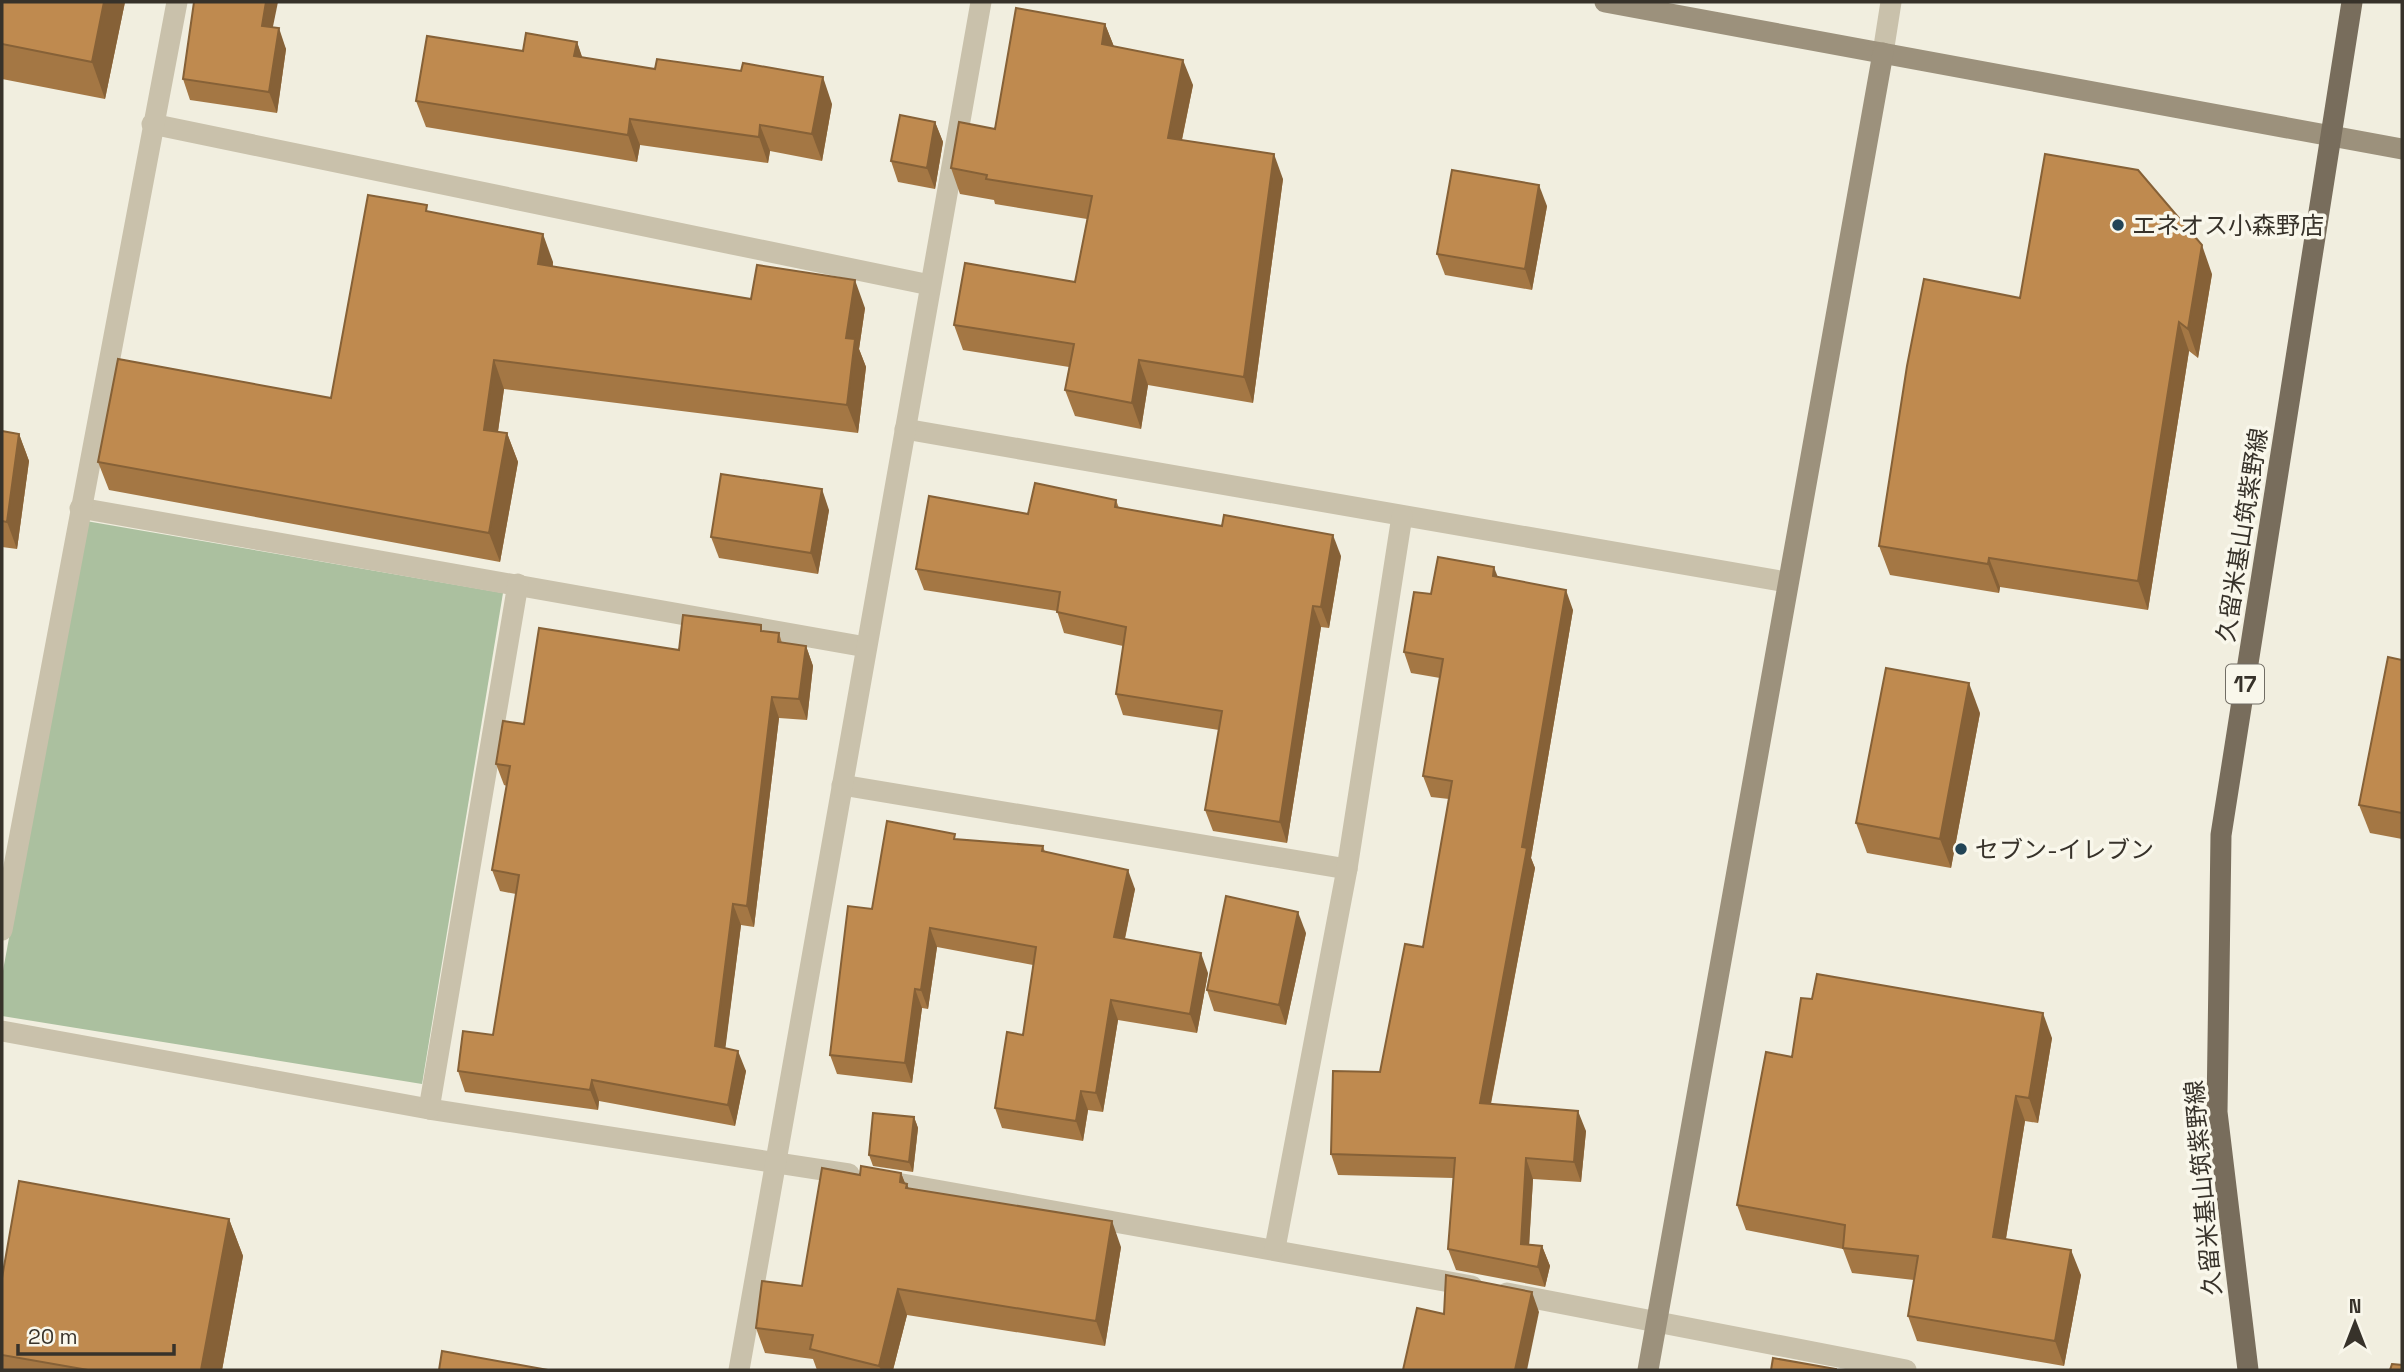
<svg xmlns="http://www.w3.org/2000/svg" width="2404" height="1372" font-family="'Space Grotesk','Noto Sans JP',sans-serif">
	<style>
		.green { fill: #abc09f }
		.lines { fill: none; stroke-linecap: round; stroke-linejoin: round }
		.street { stroke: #c9c1ab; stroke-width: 21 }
		.secondary { stroke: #9c917c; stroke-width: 21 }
		.primary { stroke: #786d5c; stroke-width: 21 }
		.wall { fill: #a47744 }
		.shaded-wall { fill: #866137 }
		.building { fill: #bf8a4f; stroke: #866137; stroke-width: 2 }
		.poi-dot { fill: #224456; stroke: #f9f7eb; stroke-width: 2.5 }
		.labels { text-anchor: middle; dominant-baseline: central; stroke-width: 7; stroke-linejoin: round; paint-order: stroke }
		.shield { fill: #f9f7eb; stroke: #716d64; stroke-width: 2 }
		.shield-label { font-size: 23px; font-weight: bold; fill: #37322a }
		.poi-label { font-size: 24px; fill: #37322a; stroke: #f9f7eb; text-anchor: start }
		.street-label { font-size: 24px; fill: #37322a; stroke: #f9f7eb }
	</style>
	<rect width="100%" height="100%" fill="#f1eedf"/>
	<polygon class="green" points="86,521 503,593 422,1084 2,1016 2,976"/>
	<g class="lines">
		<g class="street">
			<polyline points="1883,53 1891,2"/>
			<polyline points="152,124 930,285"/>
			<polyline points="905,429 1786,582"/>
			<polyline points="80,508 866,647"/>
			<polyline points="842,785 1347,869"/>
			<polyline points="2,930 177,2"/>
			<polyline points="2,1031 429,1109 849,1174"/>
			<polyline points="429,1109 518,584"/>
			<polyline points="880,1180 1472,1286"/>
			<polyline points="1275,1248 1347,869 1402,516"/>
			<polyline points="1507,1293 1906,1370"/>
			<polyline points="739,1370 981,2"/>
		</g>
		<g class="secondary">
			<polyline points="1605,2 2402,149"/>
			<polyline points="1648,1370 1883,53"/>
		</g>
		<polyline class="primary" points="2248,1370 2217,1112 2221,835 2352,2"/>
	</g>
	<g class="wall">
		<polygon points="2,2 125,2 105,99 2,79"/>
		<polygon points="1105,24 1114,47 1193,85 1182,140 1283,179 1253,403 1148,385 1141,429 1075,416 1065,390 1069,367 963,350 954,325 1075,282 1087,219 995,204 994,200 960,194 951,168 995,129"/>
		<polygon points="273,27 286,49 277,113 190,100 183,79"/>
		<polygon points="577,42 582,58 832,104 822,161 770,151 768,163 640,145 637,162 426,127 416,101 523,51"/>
		<polygon points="935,122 943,142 935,189 898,182 891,161"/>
		<polygon points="1547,206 1532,290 1445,275 1437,254"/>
		<polygon points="429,212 553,262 553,267 751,299 865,308 859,349 866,367 858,433 504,389 498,432 507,433 518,462 500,562 109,490 98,462 331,398"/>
		<polygon points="2212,274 2198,358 2189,351 2148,610 2000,587 1999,593 1890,575 1879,546 2020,298"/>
		<polygon points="2,431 19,434 29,461 17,549 2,547"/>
		<polygon points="1116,500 1119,508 1341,556 1329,628 1321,627 1287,843 1213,831 1205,810 1219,730 1123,715 1116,694 1123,646 1064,633 1057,611 924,590 916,569 1028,514"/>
		<polygon points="829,510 818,574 719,558 711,537"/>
		<polygon points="1498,577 1573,610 1531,858 1535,868 1491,1104 1586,1131 1581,1182 1533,1179 1529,1244 1542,1246 1550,1266 1545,1287 1456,1270 1448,1249 1453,1178 1338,1175 1331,1154 1380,1072 1423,947 1449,799 1431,797 1423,776 1440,678 1411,673 1404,652 1431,594"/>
		<polygon points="764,631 779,633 782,643 806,646 813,666 807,720 779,718 754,927 741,925 725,1048 746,1071 735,1126 599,1101 598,1110 465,1092 458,1071 493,1035 516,894 500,891 492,870 507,786 504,785 496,764 524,724 679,650"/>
		<polygon points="2402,660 2402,839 2370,833 2359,805"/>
		<polygon points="1980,713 1951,868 1867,853 1856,823"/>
		<polygon points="958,839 1043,846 1045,852 1135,889 1125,939 1208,973 1197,1033 1118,1020 1103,1112 1088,1110 1083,1141 1002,1128 995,1108 1023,1035 1033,965 937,947 928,1009 922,1008 912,1083 837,1074 830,1055 872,909"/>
		<polygon points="1306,933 1286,1025 1214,1011 1207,990"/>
		<polygon points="1812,999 2052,1038 2038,1123 2025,1121 2006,1239 2081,1275 2064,1366 1917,1341 1908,1316 1914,1280 1852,1273 1843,1249 1746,1230 1737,1205 1792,1057"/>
		<polygon points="914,1117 918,1128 913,1172 873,1166 869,1155"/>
		<polygon points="901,1173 905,1183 907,1184 908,1189 1121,1247 1105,1346 907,1315 893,1370 817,1370 813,1359 765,1353 756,1328 802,1286 860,1175"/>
		<polygon points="229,1219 243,1256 222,1370 2,1370 2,1278"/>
	</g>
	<g class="shaded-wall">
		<polygon points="104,2 125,2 105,99 92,62"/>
		<polygon points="266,2 278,2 269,46 262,26"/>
		<polygon points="1105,24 1115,49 1102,44"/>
		<polygon points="279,28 286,49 277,113 269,92"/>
		<polygon points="577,42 586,68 574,56"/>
		<polygon points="1183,60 1193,85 1177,163 1168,138"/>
		<polygon points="823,77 832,104 822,161 812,134"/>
		<polygon points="630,119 640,145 637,162 628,135"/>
		<polygon points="935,122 943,142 935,189 927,168"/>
		<polygon points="760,125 770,151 768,163 759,137"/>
		<polygon points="1274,154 1283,179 1253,403 1244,377"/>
		<polygon points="1539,185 1547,206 1532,290 1525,269"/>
		<polygon points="543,234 553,262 548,293 538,264"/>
		<polygon points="2202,245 2212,274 2198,358 2188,329"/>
		<polygon points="855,280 865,308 859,349 866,367 858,433 847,405 846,338"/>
		<polygon points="2179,322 2189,351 2148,610 2138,581"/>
		<polygon points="494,360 504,389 494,458 484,430"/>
		<polygon points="1139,360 1148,385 1141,429 1132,403"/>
		<polygon points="507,433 518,462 500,562 489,533"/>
		<polygon points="19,434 29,461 17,549 7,522"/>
		<polygon points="822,489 829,510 818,574 811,553"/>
		<polygon points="1333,535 1341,556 1329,628 1321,607"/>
		<polygon points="1989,558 2000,587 1999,593 1988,564"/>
		<polygon points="1494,567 1502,588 1493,576"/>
		<polygon points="1566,590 1573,610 1531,858 1535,868 1487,1123 1480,1103 1522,847"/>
		<polygon points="1313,606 1321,627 1287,843 1280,822"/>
		<polygon points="806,646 813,666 807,720 799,699"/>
		<polygon points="1969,683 1980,713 1951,868 1940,839"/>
		<polygon points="772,697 779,718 754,927 747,906"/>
		<polygon points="1128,870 1135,889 1121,956 1114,937"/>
		<polygon points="733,904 741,925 723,1067 715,1046"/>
		<polygon points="1298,912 1306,933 1286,1025 1279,1005"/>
		<polygon points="930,928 937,947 928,1009 921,990"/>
		<polygon points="1201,953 1208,973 1197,1033 1190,1014"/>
		<polygon points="915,989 922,1008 912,1083 905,1063"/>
		<polygon points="1111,1000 1118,1020 1103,1112 1096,1093"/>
		<polygon points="2043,1013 2052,1038 2038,1123 2029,1098"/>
		<polygon points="738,1051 746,1071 735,1126 728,1105"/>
		<polygon points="592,1080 599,1101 598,1110 590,1090"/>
		<polygon points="1081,1091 1088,1110 1083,1141 1076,1121"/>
		<polygon points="2016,1096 2025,1121 2002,1262 1993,1237"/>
		<polygon points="1578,1111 1586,1131 1581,1182 1574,1162"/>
		<polygon points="914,1117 918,1128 913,1172 909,1162"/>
		<polygon points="1526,1158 1533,1179 1528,1264 1521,1244"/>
		<polygon points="901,1173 906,1186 907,1184 916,1209 900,1182"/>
		<polygon points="229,1219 243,1256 222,1370 201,1370"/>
		<polygon points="1112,1221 1121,1247 1105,1346 1096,1321"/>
		<polygon points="1542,1246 1550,1266 1545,1287 1538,1267"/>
		<polygon points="2071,1250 2081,1275 2064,1366 2055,1341"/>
		<polygon points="898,1289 907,1315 893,1370 881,1370 879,1366"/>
		<polygon points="1532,1292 1539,1312 1527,1370 1515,1370"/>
	</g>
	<g class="building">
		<polygon points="2,2 104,2 92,62 2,44"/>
		<polygon points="194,2 266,2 262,26 279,28 269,92 183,79"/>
		<polygon points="1016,8 1105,24 1102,44 1183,60 1168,138 1274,154 1244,377 1139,360 1132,403 1065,390 1074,344 954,325 965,263 1075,282 1092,196 986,179 987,175 951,168 959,122 995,129"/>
		<polygon points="526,33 577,42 574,56 655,69 657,59 741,71 743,63 823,77 812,134 760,125 759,137 630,119 628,135 416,101 427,36 523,51"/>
		<polygon points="900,115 935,122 927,168 891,161"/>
		<polygon points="2045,154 2138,170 2202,245 2188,329 2179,322 2138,581 1989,558 1988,564 1879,546 1907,366 1924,279 2020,298"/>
		<polygon points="1452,170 1539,185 1525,269 1437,254"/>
		<polygon points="368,195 427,205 426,211 543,234 538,264 751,299 757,265 855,280 846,338 855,339 847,405 494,360 484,430 507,433 489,533 98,462 118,359 331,398"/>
		<polygon points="2,431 19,434 7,522 2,521"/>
		<polygon points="721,474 822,489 811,553 711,537"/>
		<polygon points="1035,483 1116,500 1115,507 1222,526 1224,515 1333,535 1321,607 1313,606 1280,822 1205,810 1222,711 1116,694 1126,627 1057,612 1060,592 916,569 929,496 1028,514"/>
		<polygon points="1438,557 1494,567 1493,576 1566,590 1522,847 1527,848 1480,1103 1578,1111 1574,1162 1526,1158 1521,1244 1542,1246 1538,1267 1448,1249 1455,1158 1331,1154 1333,1071 1380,1072 1405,944 1423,947 1452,781 1423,776 1443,659 1404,652 1414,592 1431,594"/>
		<polygon points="683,615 761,625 761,631 779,633 778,642 806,646 799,699 772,697 747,906 733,904 715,1046 738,1051 728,1105 592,1080 590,1090 458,1071 463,1031 493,1035 519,875 492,870 510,766 496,764 503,721 524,724 539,628 679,650"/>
		<polygon points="2388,657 2402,660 2402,813 2359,805"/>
		<polygon points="1886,668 1969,683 1940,839 1856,823"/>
		<polygon points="887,821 955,834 954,839 1043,846 1042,851 1128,870 1114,937 1201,953 1190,1014 1111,1000 1096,1093 1081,1091 1076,1121 995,1108 1007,1032 1023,1035 1036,947 930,928 921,990 915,989 905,1063 830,1055 848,906 872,909"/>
		<polygon points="1226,896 1298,912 1279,1005 1207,990"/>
		<polygon points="1817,974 2043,1013 2029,1098 2016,1096 1993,1237 2071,1250 2055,1341 1908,1316 1918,1256 1843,1248 1845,1225 1737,1205 1766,1052 1792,1057 1801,998 1812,999"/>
		<polygon points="873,1113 914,1117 909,1162 869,1155"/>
		<polygon points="861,1166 901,1173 900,1182 907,1184 906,1188 1112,1221 1096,1321 898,1289 879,1366 810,1349 813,1335 756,1328 762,1281 802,1286 822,1168 860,1175"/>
		<polygon points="19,1181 229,1219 201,1370 88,1370 2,1355 2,1278"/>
		<polygon points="1446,1275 1532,1292 1515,1370 1403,1370 1417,1308 1444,1314"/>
		<polygon points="442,1351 548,1370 439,1370"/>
		<polygon points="1773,1358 1836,1369 1836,1370 1771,1370"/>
		<polygon points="2392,1364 2402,1365 2402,1370 2390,1370"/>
	</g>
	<g class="poi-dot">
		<circle cx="2118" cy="225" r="7"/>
		<circle cx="1961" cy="849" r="7"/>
	</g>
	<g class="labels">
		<rect class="shield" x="2226" y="664.5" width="38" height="39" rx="5"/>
		<g class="shield-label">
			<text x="2245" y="684">17</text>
		</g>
		<g class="poi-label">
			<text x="2132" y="225">エネオス小森野店</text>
			<text x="1975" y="849">セブン-イレブン</text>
		</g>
		<g class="street-label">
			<text transform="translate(2242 535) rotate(-81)">久留米基山筑紫野線</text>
			<text transform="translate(2203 1188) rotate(-95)">久留米基山筑紫野線</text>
		</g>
	</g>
	<rect width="2404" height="1372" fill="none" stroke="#37322a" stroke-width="7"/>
	<g transform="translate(2355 1323)" stroke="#f9f7eb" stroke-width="5" paint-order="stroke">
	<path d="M0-5L12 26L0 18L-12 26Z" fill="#37322a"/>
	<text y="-10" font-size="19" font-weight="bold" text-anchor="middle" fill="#37322a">N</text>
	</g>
	<path d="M18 1344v10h156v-10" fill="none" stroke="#37322a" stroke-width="3.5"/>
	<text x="28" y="1344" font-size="21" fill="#37322a" stroke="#f9f7eb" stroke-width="5" paint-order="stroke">20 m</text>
</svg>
